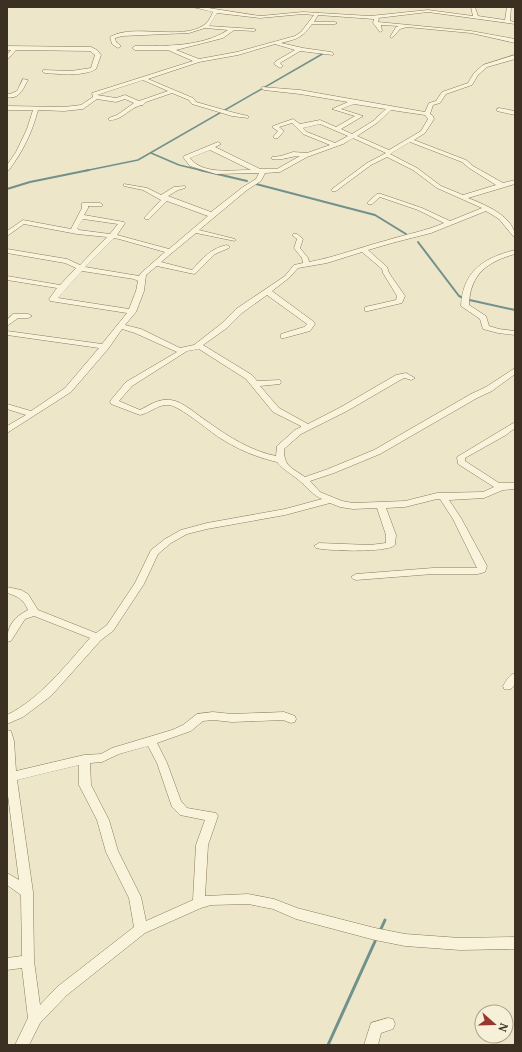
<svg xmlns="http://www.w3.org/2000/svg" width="522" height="1052" font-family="'PT Serif',serif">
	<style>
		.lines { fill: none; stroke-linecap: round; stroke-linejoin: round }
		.stream-far2 { stroke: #70918c; stroke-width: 1.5 }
		.stream-far1 { stroke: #70918c; stroke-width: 2 }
		.stream { stroke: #70918c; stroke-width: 3 }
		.minor-casing { stroke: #8a795e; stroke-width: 1 }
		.minor { fill: #f9f3dc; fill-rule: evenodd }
	</style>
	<rect width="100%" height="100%" fill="#eee6c9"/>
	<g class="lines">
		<g class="stream-far2">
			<polyline points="151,153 179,165 204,171"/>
			<polyline points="84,171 138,160 324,53"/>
		</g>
		<g class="stream-far1">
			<polyline points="200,170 247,181"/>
			<polyline points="256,184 375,215 406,234"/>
			<polyline points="7,189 30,182 89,170"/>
			<polyline points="418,242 459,296 465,299 515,310"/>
		</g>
		<g class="stream">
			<polyline points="380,931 385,920"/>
			<polyline points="328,1045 377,937"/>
		</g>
		<g class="minor-casing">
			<g id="minor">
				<path d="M 193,7 L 202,7 L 260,16 L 303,12 L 370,16 L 428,10 L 473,16 L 471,7 L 475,7 L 478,16 L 505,20 L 507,7 L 511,7 L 510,21 L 515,22 L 515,24 L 428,12 L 378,18 L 379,19 L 378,22 L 471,31 L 515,39 L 515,43 L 471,33 L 407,27 L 400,29 L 392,38 L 390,37 L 396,27 L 399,26 L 381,25 L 382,31 L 380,32 L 373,23 L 374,19 L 318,15 L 314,22 L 335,22 L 337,23 L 335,24 L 312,24 C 302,38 297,39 281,43 L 303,48 L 331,52 L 333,53 L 333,55 L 300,51 L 280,63 L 283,66 L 280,68 L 274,64 L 276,61 L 295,50 L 275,44 L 238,55 L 199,62 L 148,79 L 193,98 L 196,102 L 235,113 L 248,116 L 248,118 L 232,116 L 192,104 L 189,100 L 172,93 L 146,102 L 143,105 C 130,106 123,121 109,120 L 109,118 L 117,115 L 134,103 L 125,99 L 116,102 L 97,99 L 83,109 L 64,111 L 38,110 C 32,133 23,151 9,170 L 7,171 L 7,165 L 16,152 L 27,129 L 33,110 L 7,110 L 7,106 L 64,107 L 81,105 L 93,97 L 92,93 L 193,61 L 168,50 L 135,50 L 132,48 L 135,46 C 165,46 202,47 228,30 L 205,28 L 189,33 L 122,36 L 115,38 L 116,42 L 121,46 L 118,48 L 112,44 L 110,37 C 133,23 182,41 204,25 C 209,22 211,16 213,12 ZM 217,13 L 260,18 L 303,14 L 314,15 L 301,32 L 295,36 L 237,52 L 199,59 L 176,50 L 223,38 L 234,30 L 254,31 L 256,30 L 254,29 L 209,26 ZM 143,80 L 168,91 L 139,101 L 125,95 L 116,98 L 97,95 Z"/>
				<path d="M 7,46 L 91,47 L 97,50 L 101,55 L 96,69 C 83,77 59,74 45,73 L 43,72 L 43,70 L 71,71 L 91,68 L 95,55 L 90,51 L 16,50 L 7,60 L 7,55 L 11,50 L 7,50 Z"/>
				<path d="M 515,55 L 515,59 L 512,60 L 487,67 L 478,75 L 472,85 L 446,94 L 440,103 L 433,105 L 430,114 L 433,116 L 434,119 L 425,133 L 414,140 L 466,160 L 473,166 L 503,183 L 515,180 L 515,184 L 468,198 C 484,204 515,217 515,237 L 513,236 L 499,219 L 486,211 L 431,233 L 392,243 L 368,250 L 387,267 L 389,273 L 405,296 L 402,303 L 368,311 L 365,311 L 365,307 L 396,300 L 397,296 L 383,273 L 382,269 L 362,252 L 327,263 L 298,268 L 289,278 L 272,291 L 314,322 L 315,324 L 310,331 L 284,338 L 281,338 L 281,334 L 304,327 L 307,324 L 267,295 L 242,313 L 227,328 L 203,345 L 252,375 L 257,381 L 280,380 L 281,382 L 280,384 L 260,386 L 279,408 L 308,424 L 341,407 L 396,375 L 406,373 L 415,378 L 411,380 L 405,378 L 402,379 L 347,411 L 301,434 L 284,449 C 284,467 291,467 305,477 L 328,469 L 374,450 L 471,394 L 486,387 L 515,368 L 515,374 L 492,391 L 477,398 L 380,454 L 334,473 L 310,481 L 320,492 L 342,501 L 353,503 L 405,501 L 437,493 L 483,492 L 494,487 L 458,464 L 457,457 L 515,422 L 515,428 L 506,435 L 465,458 L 465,461 L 499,483 L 515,483 L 515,489 L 503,490 L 484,498 L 449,500 L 461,518 L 487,566 L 485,572 L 478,574 L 433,574 L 356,580 L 353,579 L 351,577 L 356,574 L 433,568 L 477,568 L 453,519 L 440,499 L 437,499 L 405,507 L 386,508 L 396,535 L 395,545 C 388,553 327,551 316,548 L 314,546 L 319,543 L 370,545 L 386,543 L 386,535 L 377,508 L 353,509 L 340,507 L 330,503 L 285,515 L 207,529 L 187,534 L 171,543 L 158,554 L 144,584 L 113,631 L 101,640 L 51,696 L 23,717 L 7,724 L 7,715 C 41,698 65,666 90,638 L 34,616 L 25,619 L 11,641 L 7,642 C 7,626 14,617 28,610 C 24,600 18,596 7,593 L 7,587 L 21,590 L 28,594 L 38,610 L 96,633 L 107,625 L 135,583 L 151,550 L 165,539 L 181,530 L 207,523 L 285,509 L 322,499 C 313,495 309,489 302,483 C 294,475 284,471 277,462 C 256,457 239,450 220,438 C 209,431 180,406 169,405 C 158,404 150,413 140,415 L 111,404 L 110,402 L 111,400 L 126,382 L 177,352 L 135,333 L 122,329 L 108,349 L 71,392 L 7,433 L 7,426 L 26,415 L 7,409 L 7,404 L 31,411 L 65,388 L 99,348 L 7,335 L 7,331 L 102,344 L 127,313 L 50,301 L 49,299 L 57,288 L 7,280 L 7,276 L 60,285 L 76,268 L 65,263 L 7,253 L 7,249 L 67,259 L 80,265 L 107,237 L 77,234 L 24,224 L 7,236 L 7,231 L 23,220 L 71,229 L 82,208 L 82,203 L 100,203 L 102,204 L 102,206 L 88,206 L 88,208 L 84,215 L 124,222 L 125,223 L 117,235 L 169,249 L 208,216 L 167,201 L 149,219 L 145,219 L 145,217 L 161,200 L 143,190 L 124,186 L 124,184 L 147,188 L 161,195 L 174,187 L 185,186 L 185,188 L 178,190 L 168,196 L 211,212 L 243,187 L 256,179 L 259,173 L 216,174 L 190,166 L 183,157 L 184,156 L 218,142 L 221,144 L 215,147 L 260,169 L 277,169 L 300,156 C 290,156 282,161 272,159 L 272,157 L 281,156 L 293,152 L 307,153 L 330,145 L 303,134 L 292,123 L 279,127 L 284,131 L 278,138 L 274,138 L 273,137 L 278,131 L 273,128 L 273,126 L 293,119 L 300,124 L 320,120 L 336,127 L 355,116 L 332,109 L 348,102 L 300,94 L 264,90 L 261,88 L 262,87 L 300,90 L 425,112 L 429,103 L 436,101 L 442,92 L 468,83 L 474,73 L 483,65 ZM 354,104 L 386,109 L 373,121 L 352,134 L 341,129 L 363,116 L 341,109 ZM 391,110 L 425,115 L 428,119 L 421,131 L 389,150 L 357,136 L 377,123 ZM 320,124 L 348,136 L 335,143 L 307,132 L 303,128 ZM 353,138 L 386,153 L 367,163 L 332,189 L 332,191 L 336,191 L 371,165 L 387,157 L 413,170 L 437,188 L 482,208 L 450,221 L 422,208 L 381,194 L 377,194 L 368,202 L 368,204 L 372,204 L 380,197 L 418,210 L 444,223 C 426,231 407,234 388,240 C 361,247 336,257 309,262 L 308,258 L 300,248 L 303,239 L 297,234 L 293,234 L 292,235 L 297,239 L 294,248 L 302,258 L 303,263 L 294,265 L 285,276 L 236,309 L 221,324 L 194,345 L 180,348 L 141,329 L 125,325 L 136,312 L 144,291 L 146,275 L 157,266 L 194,274 L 196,273 L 215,254 L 229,248 L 230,247 L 227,245 C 211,248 203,258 192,270 L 161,262 L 196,233 L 235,241 L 235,239 L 199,230 L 247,190 L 261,181 L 265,173 L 280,172 L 307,157 L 343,144 ZM 410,142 L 462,162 L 469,168 L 496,185 L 463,195 L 441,186 L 417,168 L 390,154 ZM 210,150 L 251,170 C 232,170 202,175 190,158 ZM 83,219 L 118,224 L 110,234 L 79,230 L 77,228 ZM 114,238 L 119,239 L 165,252 L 141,273 L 139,276 L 85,267 ZM 82,271 L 134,279 L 138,281 L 136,291 L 129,309 L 58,298 ZM 199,349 L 246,379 L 273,412 L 301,426 L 301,427 L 295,430 L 277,446 L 276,456 C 251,451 229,437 208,422 C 197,415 184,402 171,400 C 160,398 149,405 140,410 L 119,401 L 132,386 L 187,351 Z"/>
				<path d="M 23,79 L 28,80 C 23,89 19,100 7,97 L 7,93 L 10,94 L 17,91 Z"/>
				<polygon points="499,108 515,111 515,115 497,111 497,109"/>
				<path d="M 515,250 L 515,254 C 487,262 470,274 469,305 L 486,316 L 489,326 L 499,329 L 515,331 L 515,335 L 498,333 L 483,329 L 480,319 L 461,306 C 463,270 484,258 515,250 Z"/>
				<polygon points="13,314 28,314 32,316 28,318 18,318 7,326 7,320"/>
				<path d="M 515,673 C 515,681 516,692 504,689 L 503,686 C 506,681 509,675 515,673 Z"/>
				<path d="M 213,712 L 232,714 L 284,712 L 295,716 L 296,719 L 295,722 L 291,723 L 283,720 L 232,722 L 213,720 L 203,721 L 191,731 L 157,743 L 167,763 L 181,801 L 187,808 L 216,813 L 218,816 L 208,845 L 205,896 L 248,894 L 274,899 L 297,908 L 375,928 L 405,934 L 460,938 L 515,937 L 515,949 L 460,950 L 405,946 L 375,940 L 296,919 L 273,909 L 248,904 L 211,905 L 201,908 L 145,933 L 67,995 L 40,1023 L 29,1045 L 15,1045 L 28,1018 L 22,968 L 7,970 L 7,958 L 22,956 L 21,895 L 7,885 L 7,873 L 19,880 L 7,788 L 7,730 L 11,731 L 14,741 L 16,771 L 84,755 L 101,754 L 112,748 L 172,730 L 183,725 L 197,714 ZM 148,746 L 157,763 L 172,807 L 180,815 L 205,820 L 196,845 L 193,900 L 146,921 L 141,897 L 118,851 L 109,820 L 91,785 L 90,763 L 102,762 L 119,754 ZM 79,765 L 79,785 L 97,820 L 106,852 L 129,898 L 134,927 L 57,987 L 40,1005 L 34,961 L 33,892 L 17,780 Z"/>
				<polygon points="388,1018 393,1019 395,1024 393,1029 381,1033 378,1045 364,1045 371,1023"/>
			</g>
		</g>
		<use href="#minor" class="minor"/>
	</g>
	<rect width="522" height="1052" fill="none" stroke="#3b3021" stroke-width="16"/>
	<g transform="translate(494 1024) rotate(110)"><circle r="19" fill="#f6f0d8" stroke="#aba38f"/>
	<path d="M0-3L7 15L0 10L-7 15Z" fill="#98372f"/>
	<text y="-6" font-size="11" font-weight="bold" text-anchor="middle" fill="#3b3021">N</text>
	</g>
</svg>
